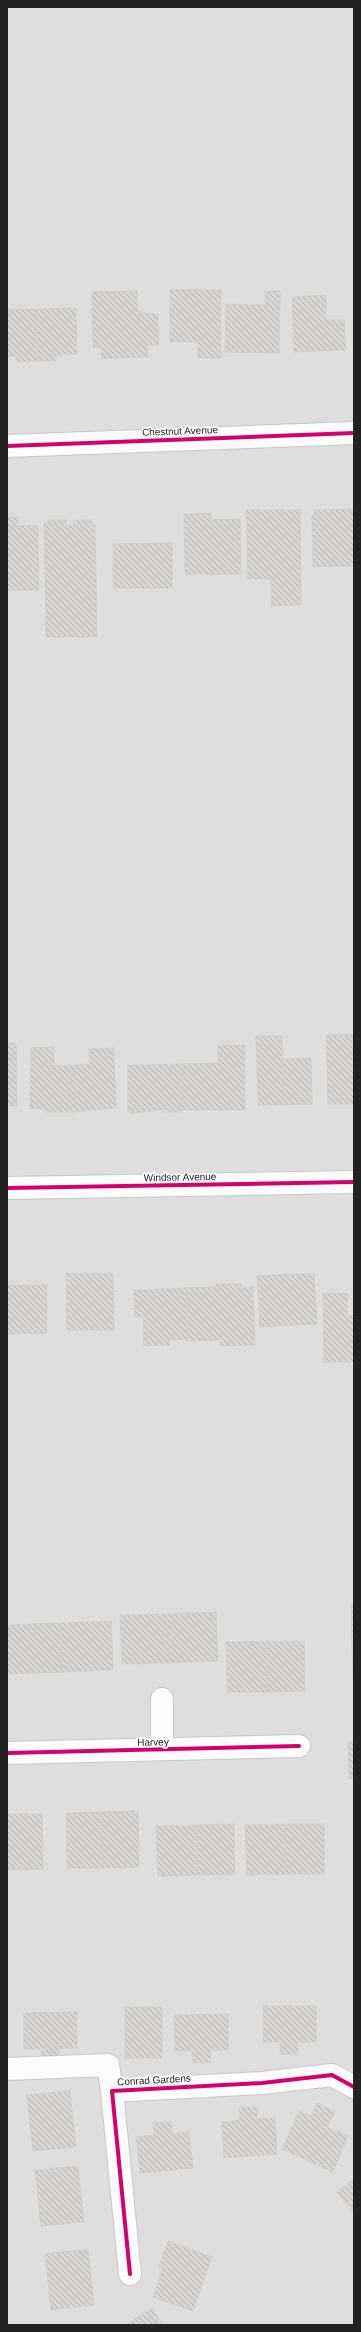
<svg xmlns="http://www.w3.org/2000/svg" width="361" height="2332" font-family="Arial,sans-serif">
	<style>
		.residential { fill: #dfdedc }
		.building { fill: url(#building-back-hatch); stroke: #d3d0cc }
		.lines { fill: none; stroke-linecap: round; stroke-linejoin: round }
		.minor-casing { stroke: #c9c8c7; stroke-width: 24 }
		.minor { stroke: #fdfcfc; stroke-width: 22 }
		.cycleway-casing { stroke: #fff; stroke-width: 6 }
		.cycleway { stroke: #d6006c; stroke-width: 4 }
		.labels { text-anchor: middle; dominant-baseline: central; stroke-width: 3.5; stroke-linejoin: round; paint-order: stroke }
		.street-label { font-size: 10px; fill: #222; stroke: #fff }
	</style>
	<defs>
		<pattern id="building-back-hatch" width="6" height="6" patternUnits="userSpaceOnUse"><rect width="6" height="6" fill="#d7d4d2"/><path d="M-1 5l2 2M0 0l6 6M5-1l2 2" fill="none" stroke="#b8b6b4"/></pattern>
	</defs>
	<rect width="100%" height="100%" fill="#f0eeeb"/>
	<rect class="residential" x="7" y="7" width="347" height="2318"/>
	<g class="building">
		<polygon points="170,289 221,290 221,358 198,358 198,342 170,342"/>
		<polygon points="137,291 138,312 158,314 159,345 147,345 148,357 101,359 101,347 93,348 92,292"/>
		<polygon points="265,291 280,291 279,353 225,352 226,304 265,305"/>
		<polygon points="326,295 326,320 344,320 346,350 294,352 292,297"/>
		<polygon points="76,308 77,354 56,355 56,361 37,361 36,309"/>
		<polygon points="7,309 36,309 37,361 16,362 16,356 7,356"/>
		<polygon points="354,509 354,566 313,567 312,515 314,515 314,510"/>
		<polygon points="246,510 300,510 301,605 271,606 271,579 248,579"/>
		<polygon points="211,513 211,525 213,525 212,520 240,519 241,574 185,575 184,514"/>
		<polygon points="7,517 18,517 18,526 38,525 39,590 7,591"/>
		<polygon points="48,520 66,520 66,525 73,525 73,520 92,520 92,525 95,525 97,637 46,637 44,523 48,523"/>
		<polygon points="172,543 172,588 113,588 113,544"/>
		<polygon points="353,1034 354,1104 328,1104 326,1035"/>
		<polygon points="256,1036 282,1036 284,1105 258,1105"/>
		<polygon points="7,1043 16,1043 17,1106 7,1106"/>
		<polygon points="218,1045 245,1045 245,1110 183,1110 183,1064 218,1063"/>
		<polygon points="54,1047 54,1065 71,1065 72,1112 45,1112 45,1109 30,1109 31,1048"/>
		<polygon points="114,1048 116,1108 72,1112 71,1065 89,1064 89,1049"/>
		<polygon points="311,1058 312,1104 284,1105 283,1059"/>
		<polygon points="183,1064 183,1110 181,1110 181,1112 163,1112 163,1110 130,1113 128,1111 128,1065"/>
		<polygon points="66,1273 113,1273 114,1330 67,1330"/>
		<polygon points="314,1273 317,1324 260,1327 257,1276"/>
		<polygon points="216,1284 241,1284 242,1288 253,1287 255,1345 220,1346 220,1340 187,1341 186,1288 216,1287"/>
		<polygon points="7,1285 47,1285 47,1333 7,1334"/>
		<polygon points="186,1288 188,1339 169,1340 169,1345 144,1346 143,1317 135,1317 134,1290"/>
		<polygon points="323,1293 348,1293 347,1315 354,1315 354,1362 324,1362"/>
		<polygon points="351,1604 354,1604 354,1680 353,1680"/>
		<polygon points="216,1612 218,1661 169,1663 167,1614"/>
		<polygon points="167,1614 169,1663 122,1664 120,1615"/>
		<polygon points="111,1621 113,1670 62,1672 60,1623"/>
		<polygon points="60,1623 62,1672 7,1674 7,1625"/>
		<polygon points="266,1641 304,1641 305,1691 267,1692"/>
		<polygon points="266,1641 267,1692 227,1692 226,1642"/>
		<polygon points="354,1742 354,1778 349,1779 348,1743"/>
		<polygon points="138,1811 139,1867 103,1868 102,1812"/>
		<polygon points="102,1812 103,1868 67,1868 66,1813"/>
		<polygon points="7,1814 42,1814 43,1869 7,1870"/>
		<polygon points="234,1824 235,1875 197,1875 197,1825"/>
		<polygon points="285,1824 324,1824 324,1874 286,1874"/>
		<polygon points="285,1824 286,1874 247,1875 245,1825"/>
		<polygon points="197,1825 197,1875 158,1876 156,1826"/>
		<polygon points="263,2006 316,2006 316,2042 298,2042 298,2055 280,2054 281,2042 263,2042"/>
		<rect x="125" y="2007" width="37" height="51"/>
		<polygon points="77,2012 77,2048 59,2048 60,2061 42,2061 41,2049 24,2049 24,2013"/>
		<polygon points="228,2014 228,2050 210,2050 211,2063 193,2063 192,2051 175,2051 174,2015"/>
		<polygon points="70,2091 76,2147 33,2151 27,2095"/>
		<polygon points="317,2103 335,2111 327,2127 348,2136 333,2172 282,2149 299,2111 311,2116"/>
		<polygon points="257,2107 257,2119 275,2118 277,2154 224,2158 222,2122 239,2120 239,2108"/>
		<polygon points="171,2121 172,2134 189,2132 193,2168 140,2173 136,2137 154,2135 153,2123"/>
		<polygon points="78,2166 84,2222 41,2226 35,2170"/>
		<polygon points="354,2179 354,2214 337,2192"/>
		<polygon points="168,2241 212,2257 193,2311 153,2297 163,2268 159,2266"/>
		<polygon points="88,2249 94,2305 51,2310 45,2254"/>
		<polygon points="152,2308 163,2325 126,2325"/>
	</g>
	<g class="lines">
		<g class="minor-casing">
			<g id="minor">
				<polyline points="7,446 354,433"/>
				<polyline points="7,1188 354,1182"/>
				<polyline points="162,1699 162,1749"/>
				<polyline points="7,1753 299,1746"/>
				<polyline points="7,2069 108,2065 112,2091"/>
				<polyline points="130,2274 112,2091 262,2083 332,2075 354,2087"/>
			</g>
		</g>
		<use href="#minor" class="minor"/>
		<g class="cycleway-casing">
			<g id="cycleway">
				<polyline points="7,446 354,433"/>
				<polyline points="7,1188 354,1182"/>
				<polyline points="7,1753 299,1746"/>
				<polyline points="130,2274 112,2091 262,2083 332,2075 354,2087"/>
			</g>
		</g>
		<use href="#cycleway" class="cycleway"/>
	</g>
	<g class="labels">
		<g class="street-label">
			<text transform="translate(180 431) rotate(-2)">Chestnut Avenue</text>
			<text transform="translate(180 1177) rotate(-1)">Windsor Avenue</text>
			<text transform="translate(153 1742) rotate(-1)">Harvey</text>
			<text transform="translate(154 2080) rotate(-3)">Conrad Gardens</text>
		</g>
	</g>
	<rect width="361" height="2332" fill="none" stroke="#222222" stroke-width="16"/>
</svg>
